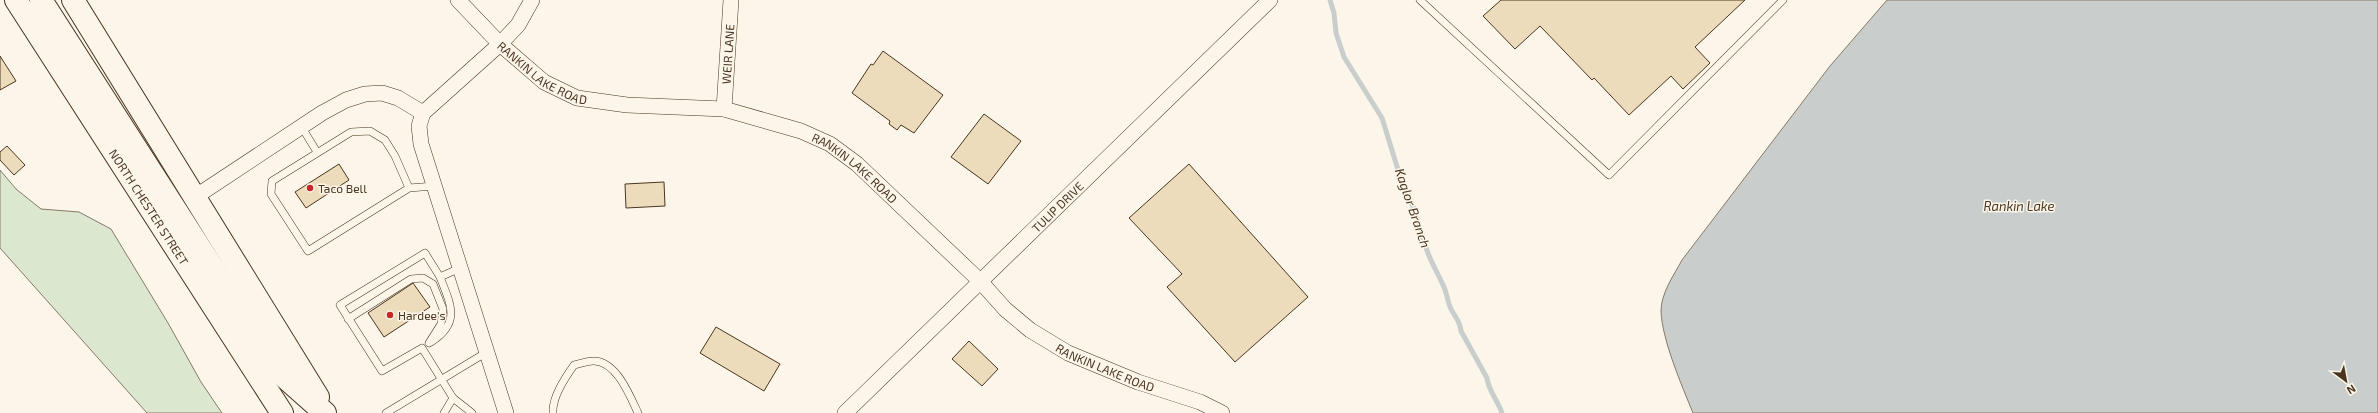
<svg xmlns="http://www.w3.org/2000/svg" width="2378" height="413" font-family="'Exo 2',sans-serif">
	<style>
		.green { fill: #dce7d0; stroke: #887966 }
		.water { fill: #c9cecd; stroke: #887966 }
		.lines { fill: none; stroke-linecap: round; stroke-linejoin: round }
		.stream { stroke: #c9cecd; stroke-width: 5 }
		.building { fill: #ecdcbc; stroke: #4a3520 }
		.lane-casing { stroke: #4a3520; stroke-width: 8 }
		.street-casing { stroke: #4a3520; stroke-width: 16 }
		.highway-casing { stroke: #4a3520; stroke-width: 24 }
		.lane { stroke: #fbf6e9; stroke-width: 7 }
		.street { stroke: #fbf6e9; stroke-width: 15 }
		.highway { stroke: #fbf6e9; stroke-width: 22 }
		.poi-dot { fill: #c62828; stroke: #fbf6e9; stroke-width: 1.5 }
		.labels { text-anchor: middle; dominant-baseline: central; stroke-width: 3; stroke-linejoin: round; paint-order: stroke }
		.street-label { font-size: 12px; fill: #4a3520; stroke: #fbf6e9 }
		.poi-label { font-size: 12px; fill: #4a3520; stroke: #fbf6e9; text-anchor: start }
		.water-label { font-size: 13px; font-style: italic; fill: #4a3520; stroke: #fbf6e9 }
	</style>
	<rect width="100%" height="100%" fill="#fbf6e9"/>
	<polygon class="green" points="0,170 16,189 41,209 79,212 111,229 168,323 201,382 222,413 147,413 0,248"/>
	<path class="water" d="M 1887,0 L 2378,0 L 2378,413 L 1693,413 C 1682,386 1662,340 1661,311 C 1661,293 1674,275 1682,260 L 1830,66 Z"/>
	<g class="lines">
		<path class="stream" d="M 1330,0 L 1334,13 L 1336,33 L 1344,57 L 1382,118 L 1404,189 C 1418,210 1420,235 1430,258 C 1434,267 1439,276 1443,285 C 1447,292 1447,301 1451,309 C 1455,317 1460,321 1461,331 L 1487,378 C 1488,390 1498,401 1502,413"/>
	</g>
	<g class="building">
		<polygon points="1501,0 1745,0 1695,47 1710,63 1683,89 1671,76 1629,115 1594,78 1592,80 1540,26 1515,49 1483,16"/>
		<polygon points="883,51 943,95 914,133 901,125 897,130 889,124 890,121 852,93 871,64 873,65"/>
		<polygon points="0,56 16,81 0,90"/>
		<polygon points="984,114 1021,141 988,184 951,157"/>
		<polygon points="7,146 25,165 14,175 0,160 0,152"/>
		<polygon points="339,164 349,180 306,208 295,192"/>
		<polygon points="1189,164 1308,297 1235,362 1167,287 1182,274 1129,218"/>
		<polygon points="664,182 665,206 626,208 625,184"/>
		<polygon points="413,283 430,307 384,337 368,313"/>
		<polygon points="716,327 780,364 764,391 700,353"/>
		<polygon points="969,341 998,369 982,386 952,359"/>
	</g>
	<g class="lines">
		<g class="lane-casing">
			<g id="lane">
				<polyline points="1420,0 1609,175 1783,0"/>
				<polyline points="301,126 317,152"/>
				<polyline points="409,188 395,156 385,140 370,131 351,132 272,181 271,194 308,251 409,188 434,186"/>
				<polyline points="348,319 411,279 423,278 433,284 443,309 441,324 429,343"/>
				<path d="M 431,342 C 461,323 451,305 440,277"/>
				<polyline points="453,398 472,413"/>
				<polyline points="386,413 487,352"/>
				<polyline points="444,413 453,398 422,348 382,371 340,305 425,253 440,277 460,268"/>
				<path d="M 553,413 C 552,397 565,378 574,365 C 580,364 587,361 593,361 C 616,360 630,396 638,413"/>
			</g>
		</g>
		<g class="street-casing">
			<g id="street">
				<path id="s1" d="M 458,0 L 500,44 L 544,82 L 577,98 L 627,105 L 724,109 L 801,131 L 830,144 L 857,164 L 980,281 L 1005,309 L 1030,330 L 1068,353 L 1138,382 L 1200,402 L 1222,413"/>
				<path id="s2" d="M 724,109 L 731,0"/>
				<polyline points="195,197 322,113 346,100 365,94 382,93 398,98 423,113"/>
				<polyline points="506,413 421,144 419,126 423,113 500,44 518,25 532,0"/>
				<path id="s3" d="M 845,413 L 1270,0"/>
			</g>
		</g>
		<g class="highway-casing">
			<g id="highway">
				<path id="s4" d="M 16,0 L 282,413"/>
				<polyline points="41,0 281,374 325,413"/>
				<polyline points="73,0 318,397"/>
			</g>
		</g>
		<use href="#lane" class="lane"/>
		<use href="#street" class="street"/>
		<use href="#highway" class="highway"/>
	</g>
	<g class="poi-dot">
		<circle cx="310" cy="188" r="4"/>
		<circle cx="390" cy="315" r="4"/>
	</g>
	<g class="labels">
		<g class="street-label">
			<text stroke="none"><textPath href="#s2" startOffset="55">WEIR LANE</textPath></text>
			<text stroke="none"><textPath href="#s1" startOffset="113">RANKIN LAKE ROAD</textPath></text>
			<text stroke="none"><textPath href="#s1" startOffset="449">RANKIN LAKE ROAD</textPath></text>
			<text stroke="none"><textPath href="#s4" startOffset="246">NORTH CHESTER STREET</textPath></text>
			<text stroke="none"><textPath href="#s3" startOffset="296">TULIP DRIVE</textPath></text>
			<text stroke="none"><textPath href="#s1" startOffset="773">RANKIN LAKE ROAD</textPath></text>
		</g>
		<g class="poi-label">
			<text x="318" y="188">Taco Bell</text>
			<text x="398" y="315">Hardee's</text>
		</g>
		<g class="water-label">
			<text x="2019" y="206">Rankin Lake</text>
			<text transform="translate(1413 208) rotate(71)">Kaglor Branch</text>
		</g>
	</g>
	<g transform="translate(2346 381) rotate(148)" stroke="#fbf6e9" stroke-width="3" paint-order="stroke">
	<path d="M0-3L7 15L0 10L-7 15Z" fill="#4a3520"/>
	<text y="-6" font-size="11" font-weight="bold" text-anchor="middle" fill="#4a3520">N</text>
	</g>
</svg>
